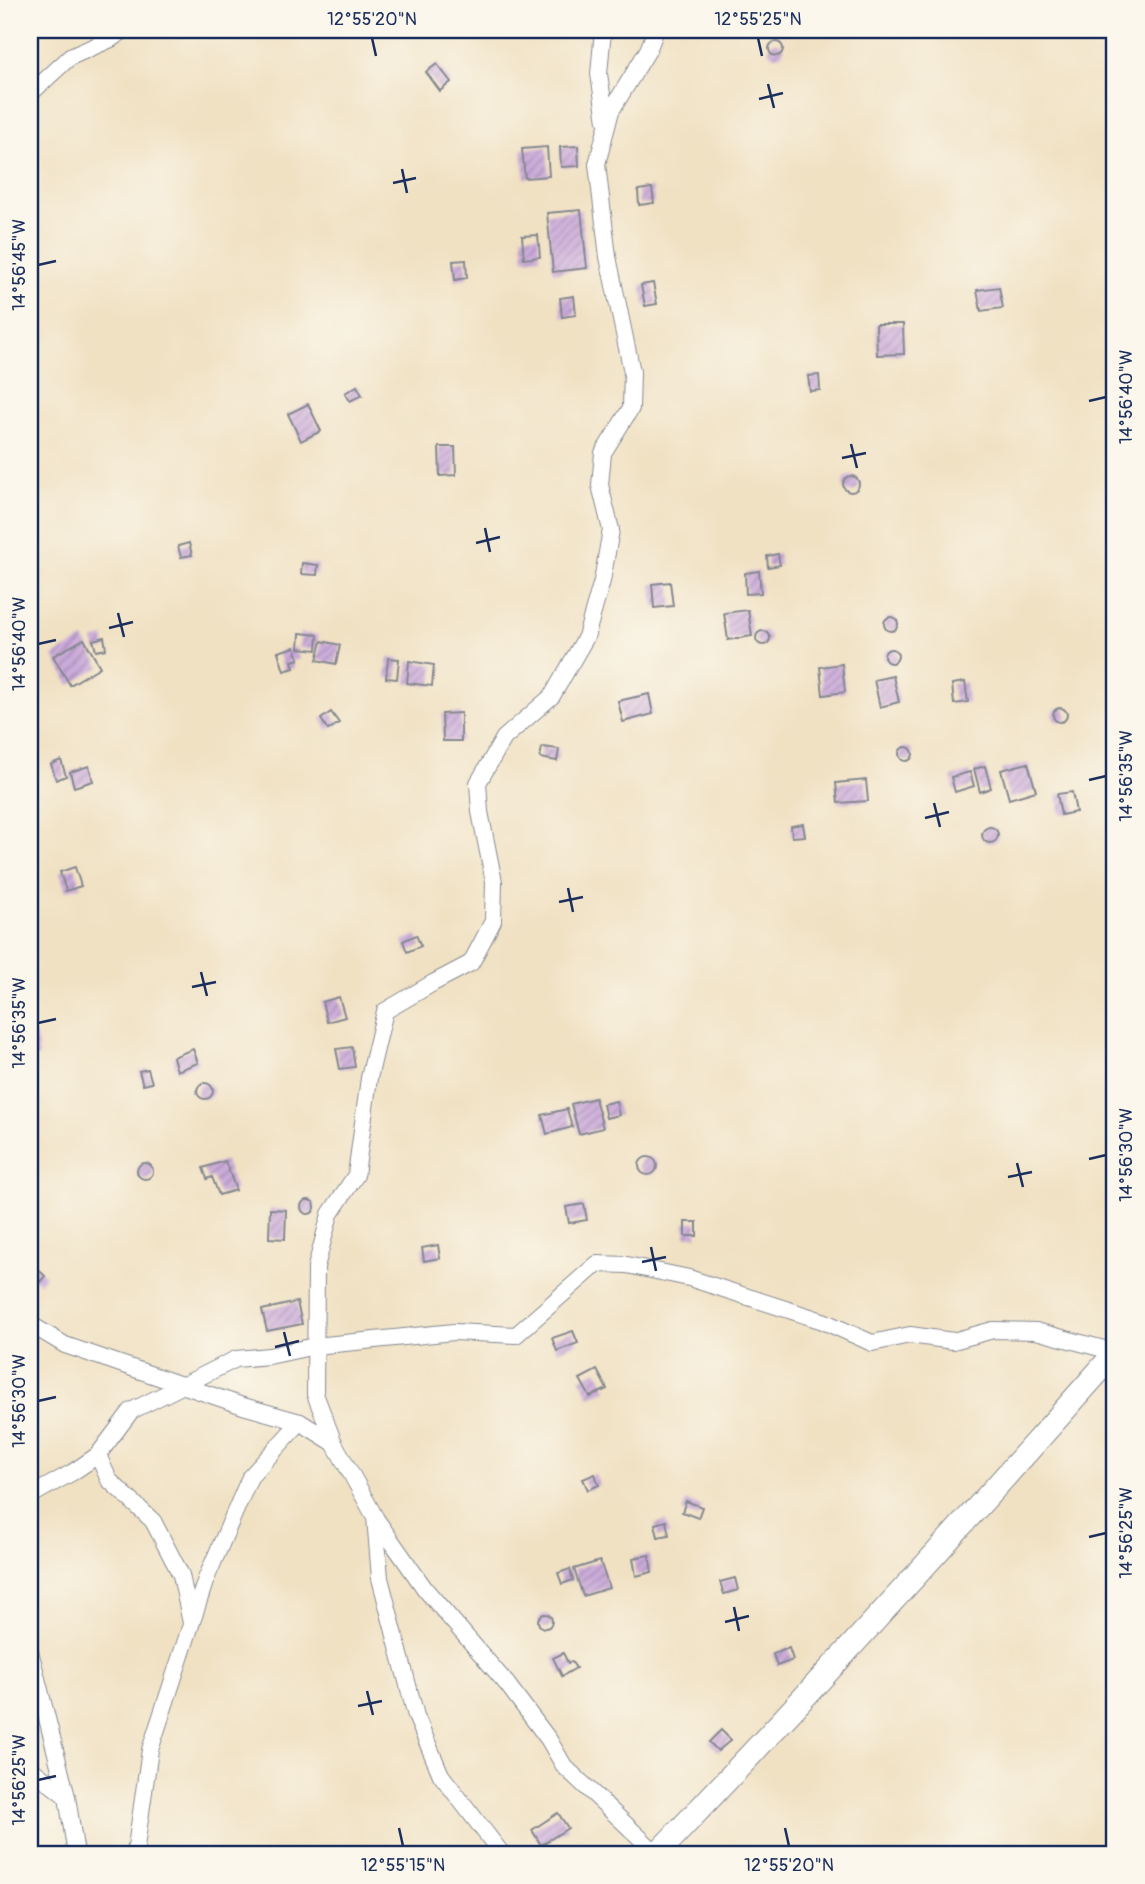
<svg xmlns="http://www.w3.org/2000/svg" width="1145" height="1884" font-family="Pangolin,sans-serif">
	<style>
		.building { fill: url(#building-hatch) }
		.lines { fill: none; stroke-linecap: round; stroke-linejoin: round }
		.minor-casing { stroke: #868890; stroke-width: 18 }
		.secondary-casing { stroke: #868890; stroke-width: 25 }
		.minor { stroke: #fff; stroke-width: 16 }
		.secondary { stroke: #fff; stroke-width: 23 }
		.ticks { fill: none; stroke: #1b2f5e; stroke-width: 2.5 }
		.neatline { fill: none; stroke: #1b2f5e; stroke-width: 2.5 }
		.ticks-label { font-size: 18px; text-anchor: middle; fill: #1b2f5e }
	</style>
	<defs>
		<pattern id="building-hatch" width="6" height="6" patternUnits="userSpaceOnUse" patternTransform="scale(1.75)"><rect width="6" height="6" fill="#ccabda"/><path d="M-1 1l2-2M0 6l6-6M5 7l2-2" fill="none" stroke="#a58cb4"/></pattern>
	</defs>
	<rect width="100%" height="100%" fill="#fbf7ec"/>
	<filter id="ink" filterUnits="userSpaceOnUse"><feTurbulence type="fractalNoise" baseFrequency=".0143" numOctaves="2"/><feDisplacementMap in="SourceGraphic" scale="14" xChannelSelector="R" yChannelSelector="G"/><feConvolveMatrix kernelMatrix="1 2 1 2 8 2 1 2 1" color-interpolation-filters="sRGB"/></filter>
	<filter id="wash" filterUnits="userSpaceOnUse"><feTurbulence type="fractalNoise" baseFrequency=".00686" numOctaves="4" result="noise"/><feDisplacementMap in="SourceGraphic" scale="28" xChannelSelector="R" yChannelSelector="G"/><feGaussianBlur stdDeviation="1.57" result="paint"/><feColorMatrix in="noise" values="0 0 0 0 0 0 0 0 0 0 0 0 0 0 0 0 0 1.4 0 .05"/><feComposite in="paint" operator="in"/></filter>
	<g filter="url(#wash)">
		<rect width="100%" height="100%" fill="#f0e1c3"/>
		<g id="blocks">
			<g class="building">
				<circle cx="776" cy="49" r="7"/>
				<polygon points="437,64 451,82 440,91 426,72"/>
				<polygon points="578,146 579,166 561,167 560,147"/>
				<polygon points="547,147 549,176 525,178 522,149"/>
				<polygon points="652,188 654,203 639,205 638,190"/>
				<polygon points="581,210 587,268 553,272 547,213"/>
				<polygon points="538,235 540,257 524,259 522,236"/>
				<polygon points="466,260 467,278 455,280 453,261"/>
				<polygon points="653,283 657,304 645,306 641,285"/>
				<polygon points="999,287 1003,308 981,311 977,290"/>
				<polygon points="574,296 576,315 562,317 560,298"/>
				<polygon points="876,324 903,324 904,354 877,355"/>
				<polygon points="819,375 820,390 810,391 808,376"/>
				<polygon points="357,386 362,395 350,401 345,393"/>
				<polygon points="308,404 321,431 301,441 288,414"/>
				<polygon points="439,447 455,447 456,475 440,476"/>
				<circle cx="851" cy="484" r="8"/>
				<polygon points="189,543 192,555 181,557 178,546"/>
				<polygon points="778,554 780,565 768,567 767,556"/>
				<polygon points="302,563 318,565 317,575 301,574"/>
				<polygon points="759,571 761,593 746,594 745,573"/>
				<polygon points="670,582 673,606 654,608 652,584"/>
				<polygon points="748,610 752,636 728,640 724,613"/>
				<circle cx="891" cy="624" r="7"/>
				<circle cx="763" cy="638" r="7"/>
				<polygon points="300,633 318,635 317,650 299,648"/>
				<polygon points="104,637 106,649 96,651 93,640"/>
				<polygon points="84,639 100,667 70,685 53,656"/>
				<polygon points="322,641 340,645 336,664 317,660"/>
				<polygon points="295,647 299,659 292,661 294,668 284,671 278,652"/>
				<circle cx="891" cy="656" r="7"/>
				<polygon points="388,658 399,659 397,679 386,678"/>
				<polygon points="409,661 434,665 432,686 407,683"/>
				<polygon points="842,664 845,692 823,695 820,667"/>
				<polygon points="893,676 899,702 880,707 874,680"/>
				<polygon points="965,682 968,702 954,704 952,684"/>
				<polygon points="649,694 653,714 623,722 618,701"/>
				<circle cx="1060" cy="715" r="7"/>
				<polygon points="331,712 339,723 328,730 321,719"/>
				<polygon points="461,713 461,741 443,741 442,714"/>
				<polygon points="542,747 559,749 557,761 540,758"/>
				<circle cx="906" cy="754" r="7"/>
				<polygon points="61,760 66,776 56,780 51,764"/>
				<polygon points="1028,763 1036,791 1009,799 1001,770"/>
				<polygon points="89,766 93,781 74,787 70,772"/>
				<polygon points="985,766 991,788 980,792 974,769"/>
				<polygon points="970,772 974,786 955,792 951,777"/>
				<polygon points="866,780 868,801 838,803 836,783"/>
				<polygon points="1072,792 1076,812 1061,815 1057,794"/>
				<polygon points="803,824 805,836 792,837 791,826"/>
				<circle cx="990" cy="835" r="8"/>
				<polygon points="75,867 81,886 66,891 60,872"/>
				<polygon points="416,935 421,946 407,952 403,941"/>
				<polygon points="339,997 345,1017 327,1022 322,1002"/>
				<polygon points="36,1036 39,1057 30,1059 30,1037"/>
				<polygon points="352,1047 355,1067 340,1069 336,1049"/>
				<polygon points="193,1049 198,1063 177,1071 173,1057"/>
				<polygon points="148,1069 152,1083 143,1085 139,1071"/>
				<circle cx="205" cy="1091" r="8"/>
				<polygon points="595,1098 603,1128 579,1134 571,1104"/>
				<polygon points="616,1101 619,1115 606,1118 603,1104"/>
				<polygon points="567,1109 572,1127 547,1134 542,1115"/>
				<circle cx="648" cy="1166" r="9"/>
				<polygon points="225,1161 236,1190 219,1195 212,1177 207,1179 203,1168"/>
				<circle cx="145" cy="1171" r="8"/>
				<circle cx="308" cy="1207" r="7"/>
				<polygon points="584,1204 587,1220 569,1223 566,1207"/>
				<polygon points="270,1209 286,1210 285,1239 269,1238"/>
				<rect x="685" y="1222" width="12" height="14"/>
				<polygon points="438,1245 440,1258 424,1261 422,1248"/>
				<polygon points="30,1261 45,1276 39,1283 30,1274"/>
				<polygon points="297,1302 302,1324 267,1331 262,1310"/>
				<polygon points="573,1331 578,1343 557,1351 552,1338"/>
				<polygon points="597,1370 607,1389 590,1397 580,1379"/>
				<polygon points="595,1474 599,1485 588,1490 583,1479"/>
				<polygon points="686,1501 702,1507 698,1518 682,1512"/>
				<polygon points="666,1521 669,1535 658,1537 655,1524"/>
				<polygon points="649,1555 652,1572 636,1576 633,1558"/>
				<polygon points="600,1561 609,1588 583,1596 574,1569"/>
				<polygon points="570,1569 573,1580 562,1584 558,1573"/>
				<polygon points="735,1578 738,1590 724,1594 720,1582"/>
				<circle cx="545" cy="1621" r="7"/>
				<polygon points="789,1648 793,1660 777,1666 773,1654"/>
				<polygon points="563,1653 568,1663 571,1661 576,1668 562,1676 553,1658"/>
				<polygon points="721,1730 731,1740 718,1751 709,1742"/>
				<polygon points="558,1813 568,1828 541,1845 532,1830"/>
			</g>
		</g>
	</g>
	<g filter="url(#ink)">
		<use href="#blocks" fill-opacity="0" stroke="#868890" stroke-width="2"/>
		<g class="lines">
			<g class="minor-casing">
				<g id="minor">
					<polyline points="603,30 599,74 606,121"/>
					<polyline points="30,94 70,57 111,39 124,30"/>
					<polyline points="30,1324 65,1345 243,1406 300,1422 334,1443"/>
					<polyline points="98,1455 109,1480 153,1521 181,1575 191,1623"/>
					<polyline points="30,1496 73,1472 98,1455 131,1411 236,1359 269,1356 315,1346 454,1332 516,1335 597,1264 627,1265 689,1278 823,1321 872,1343 910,1335 953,1341 993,1330 1036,1331 1115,1352"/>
					<polyline points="376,1519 425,1589 507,1684 549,1740 564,1766 657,1854"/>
					<polyline points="30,1651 67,1797 76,1854"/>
					<polyline points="30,1768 67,1797"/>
					<polyline points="135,1854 150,1750 206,1579 250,1477 300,1422"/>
					<polyline points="502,1854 441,1775 416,1716 380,1578 375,1517 334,1443 315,1394 316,1267 330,1214 356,1175 369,1078 385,1011 433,983 471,963 493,921 494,882 480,812 478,783 504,738 552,696 586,637 602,581 611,530 600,485 603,453 631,408 632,372 608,257 597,164 611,111 648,50 656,30"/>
				</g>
			</g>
			<g class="secondary-casing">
				<path id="secondary" d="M 657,1854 C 813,1690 965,1523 1115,1353"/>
			</g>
			<use href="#minor" class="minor"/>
			<use href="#secondary" class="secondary"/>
		</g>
	</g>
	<path class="ticks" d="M 372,38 L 376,56M 758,38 L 762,56M 768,84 L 774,108M 759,99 L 783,93M 402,169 L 407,193M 393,183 L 416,178M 38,265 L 56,261M 1089,401 L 1106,397M 851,444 L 857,468M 842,458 L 866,453M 485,528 L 490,552M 476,543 L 500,537M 118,613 L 124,637M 109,628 L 133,622M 38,644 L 56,640M 1089,780 L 1106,776M 934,803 L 940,827M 925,818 L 949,812M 568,888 L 573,912M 559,902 L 583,897M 201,972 L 207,996M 192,987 L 216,982M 38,1023 L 56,1019M 1089,1159 L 1106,1155M 1017,1163 L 1023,1187M 1008,1177 L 1032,1172M 651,1247 L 656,1271M 642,1262 L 666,1257M 284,1332 L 290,1356M 275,1347 L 299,1341M 38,1401 L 56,1397M 1089,1537 L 1106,1533M 734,1607 L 739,1631M 725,1622 L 749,1616M 367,1691 L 373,1715M 358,1706 L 382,1701M 38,1780 L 56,1776M 399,1828 L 403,1846M 785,1828 L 789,1846"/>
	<rect width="1145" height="1884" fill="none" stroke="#fbf7ec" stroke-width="77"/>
	<rect x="38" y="38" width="1068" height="1808" class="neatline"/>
	<g class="ticks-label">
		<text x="372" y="25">12°55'20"N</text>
		<text x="758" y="25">12°55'25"N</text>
		<text transform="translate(19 265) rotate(-90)" y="6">14°56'45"W</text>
		<text transform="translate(1126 397) rotate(-90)" y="6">14°56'40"W</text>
		<text transform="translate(19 644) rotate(-90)" y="6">14°56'40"W</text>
		<text transform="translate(1126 776) rotate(-90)" y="6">14°56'35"W</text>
		<text transform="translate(19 1023) rotate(-90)" y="6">14°56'35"W</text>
		<text transform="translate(1126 1155) rotate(-90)" y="6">14°56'30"W</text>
		<text transform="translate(19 1401) rotate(-90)" y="6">14°56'30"W</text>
		<text transform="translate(1126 1533) rotate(-90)" y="6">14°56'25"W</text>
		<text transform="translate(19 1780) rotate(-90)" y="6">14°56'25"W</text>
		<text x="403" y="1871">12°55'15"N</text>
		<text x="789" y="1871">12°55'20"N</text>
	</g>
</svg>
